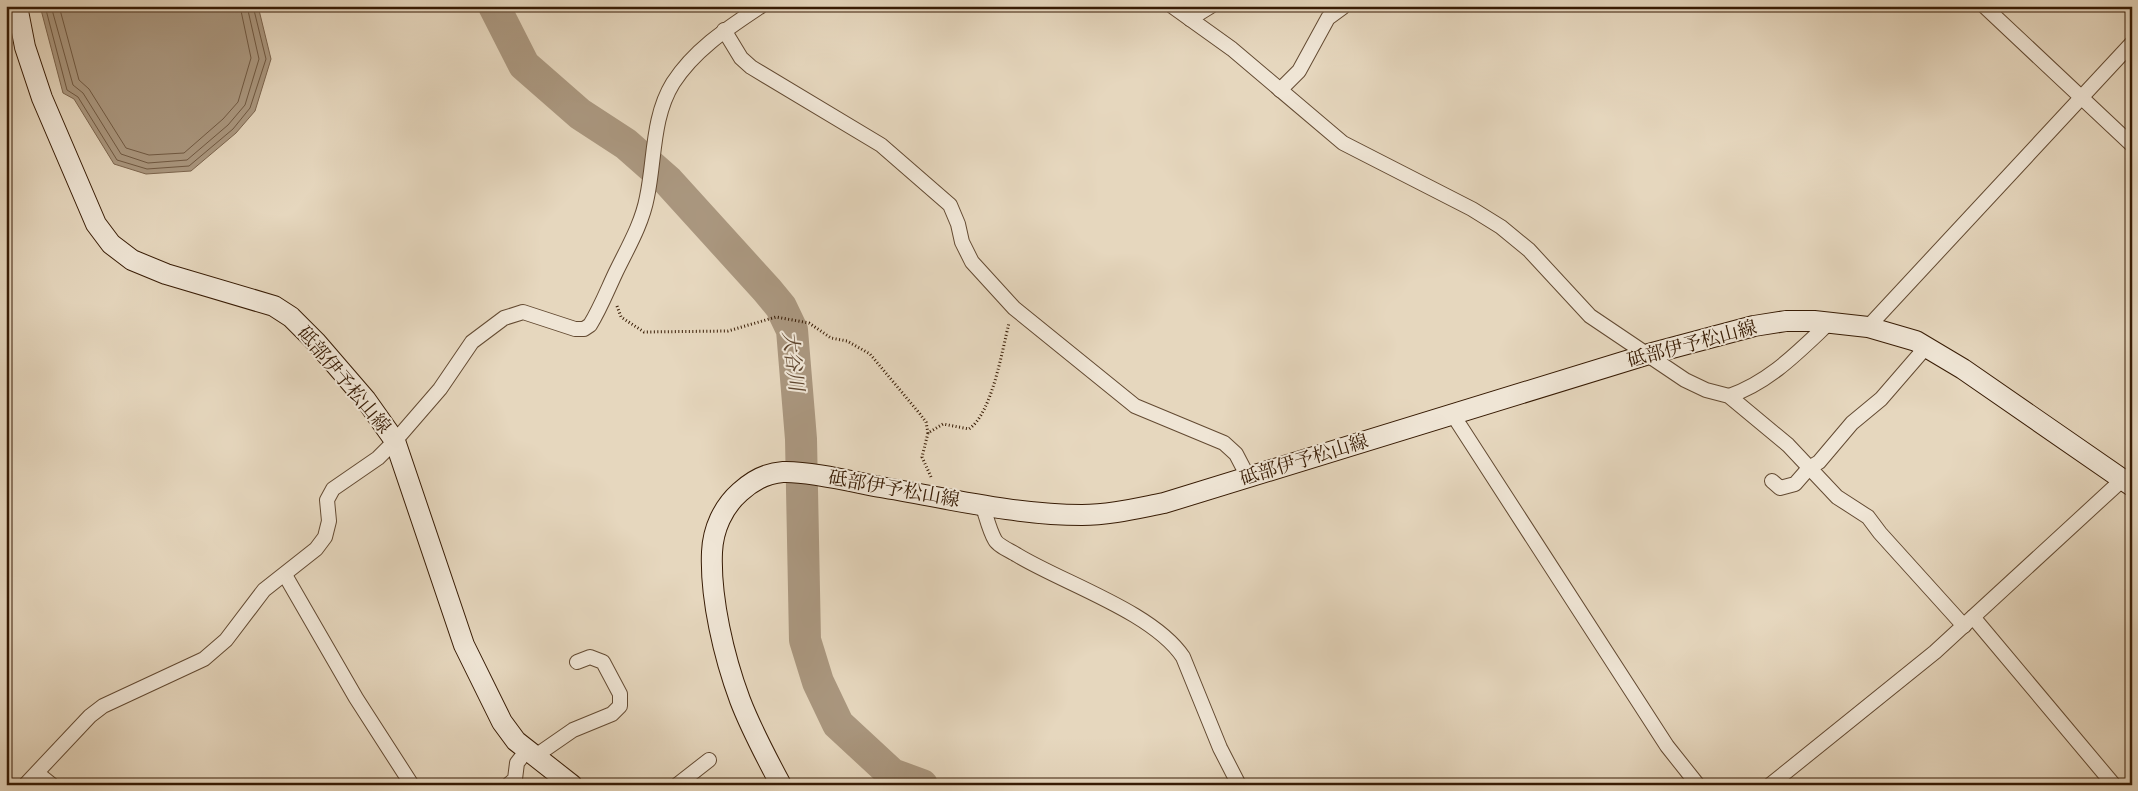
<svg xmlns="http://www.w3.org/2000/svg" width="2138" height="791" font-family="Cardo,'Noto Serif JP',serif">
	<style>
		.water { fill: #aa977f; stroke: #7c654e }
		.lines { fill: none; stroke-linecap: round; stroke-linejoin: round }
		.shore { stroke: #705942; stroke-width: 1 }
		.river { stroke: #aa977f; stroke-width: 32 }
		.street-casing { stroke: #634a32; stroke-width: 16 }
		.secondary-casing { stroke: #371b04; stroke-width: 22 }
		.path { stroke: #371b04; stroke-width: 3; stroke-dasharray: 1 2.5; stroke-linecap: butt }
		.street { stroke: #efe5d5; stroke-width: 14 }
		.secondary { stroke: #efe5d5; stroke-width: 20 }
		.labels { text-anchor: middle; dominant-baseline: central; stroke-width: 4; stroke-linejoin: round; paint-order: stroke }
		.street-label { font-size: 19px; fill: #371b04; stroke: #efe5d5 }
		.water-label { font-size: 20px; font-style: italic; fill: #5f462f; stroke: #efe5d5 }
	</style>
	<rect width="100%" height="100%" fill="#e6d7be"/>
	<filter id="stains"><feTurbulence type="fractalNoise" baseFrequency=".004" numOctaves="4"/><feColorMatrix values="0 0 0 0 .2 0 0 0 0 .09 0 0 0 0 .02 0 0 0 .5 -.17"/></filter>
	<radialGradient id="worn" r=".72"><stop offset=".6" stop-color="#630" stop-opacity="0"/><stop offset="1" stop-color="#630" stop-opacity=".3"/></radialGradient>
	<polygon class="water" points="40,6 258,6 271,59 255,111 236,133 191,171 146,174 114,164 74,99 63,93"/>
	<g class="lines">
		<g class="shore">
			<polyline points="45,6 67,90 78,97 117,160 147,169 189,166 233,129 250,108 266,59 253,6"/>
			<polyline points="51,6 73,85 83,93 121,154 148,163 187,160 228,125 245,105 259,59 247,6"/>
			<polyline points="59,6 79,80 89,89 126,148 149,155 184,153 223,119 238,102 251,58 240,6"/>
		</g>
		<polyline class="river" points="494,6 524,65 580,114 626,144 668,181 767,290 781,307 792,330 801,439 805,640 818,682 838,724 892,774 922,785"/>
		<g class="street-casing">
			<g id="street">
				<polyline points="1172,6 1232,49 1343,143 1472,209 1501,227 1529,250 1590,316 1685,380 1706,390 1729,396 1788,445 1837,497 1868,517 1880,533 1964,626"/>
				<polyline points="1984,6 2132,145"/>
				<polyline points="1190,19 1211,6"/>
				<polyline points="724,30 741,58 751,67 881,145 950,205 958,224 962,242 972,262 1014,308 1135,406 1224,443 1236,454 1248,477"/>
				<polyline points="1280,90 1299,71 1328,18 1343,7"/>
				<polyline points="1868,327 2132,43"/>
				<path d="M 1729,396 C 1770,382 1799,351 1830,322"/>
				<polyline points="1453,415 1667,746 1698,785"/>
				<polyline points="1772,481 1780,488 1795,484 1809,468 1819,462 1852,423 1881,399 1926,347"/>
				<path d="M 982,504 C 986,515 989,530 995,540 C 998,546 1011,551 1017,555 C 1063,583 1153,612 1183,657 L 1220,748 L 1239,785"/>
				<polyline points="285,575 356,698 412,785"/>
				<polyline points="1973,617 2114,785"/>
				<polyline points="534,757 573,730 612,714 620,706 620,694 603,662 590,657 577,662"/>
				<polyline points="37,773 52,785"/>
				<path d="M 25,785 L 90,716 L 103,706 L 204,659 L 226,640 L 264,590 L 316,549 L 325,537 L 329,521 L 327,500 L 333,489 L 378,458 L 395,441 L 440,389 L 472,342 L 504,318 L 523,312 L 575,329 L 584,329 L 590,325 C 600,309 607,291 615,274 C 627,249 642,224 647,197 C 655,159 652,117 673,83 C 695,49 728,28 761,6"/>
				<polyline points="508,785 515,779 517,763 527,750"/>
				<polyline points="677,785 709,760"/>
				<polyline points="1770,785 1935,652 2122,480"/>
			</g>
		</g>
		<g class="secondary-casing">
			<g id="secondary">
				<polyline points="17,6 25,47 42,98 96,224 111,244 132,260 166,274 274,306 291,317 316,342 366,400 395,441 464,645 502,722 516,741 572,785"/>
				<path d="M 781,785 C 766,757 751,729 740,700 C 724,657 710,598 712,552 C 713,529 723,507 740,492 C 752,481 766,473 783,472 C 809,471 854,482 880,487 C 947,498 1015,515 1082,515 C 1110,515 1138,508 1164,503 L 1649,354 L 1754,326 L 1786,321 L 1814,321 L 1868,327 L 1916,341 L 1963,369 L 2132,486"/>
			</g>
		</g>
		<g class="path">
			<polyline points="617,306 621,317 644,332 728,331 776,317 809,323 831,338 847,341 870,354 920,414 926,422 928,433"/>
			<path d="M 931,477 L 922,457 L 928,433 L 943,424 L 969,429 C 992,413 1002,351 1009,323"/>
		</g>
		<use href="#street" class="street"/>
		<use href="#secondary" class="secondary"/>
	</g>
	<g class="labels">
		<g class="street-label">
			<text transform="translate(1692 344) rotate(-15)">砥部伊予松山線</text>
			<text transform="translate(344 380) rotate(50)">砥部伊予松山線</text>
			<text transform="translate(1304 460) rotate(-17)">砥部伊予松山線</text>
			<text transform="translate(894 489) rotate(10)">砥部伊予松山線</text>
		</g>
		<g class="water-label">
			<text transform="translate(793 361) rotate(83)">大谷川</text>
		</g>
	</g>
	<rect width="2138" height="791" fill="none" stroke="#e6d7be" stroke-width="25"/>
	<rect x="8" y="8" width="2123" height="776" fill="none" stroke="#371b04" stroke-width="2.5"/>
	<rect x="12" y="12" width="2113" height="766" fill="none" stroke="#371b04"/>
	<rect width="100%" height="100%" filter="url(#stains)"/>
	<rect width="100%" height="100%" fill="url(#worn)"/>
</svg>
